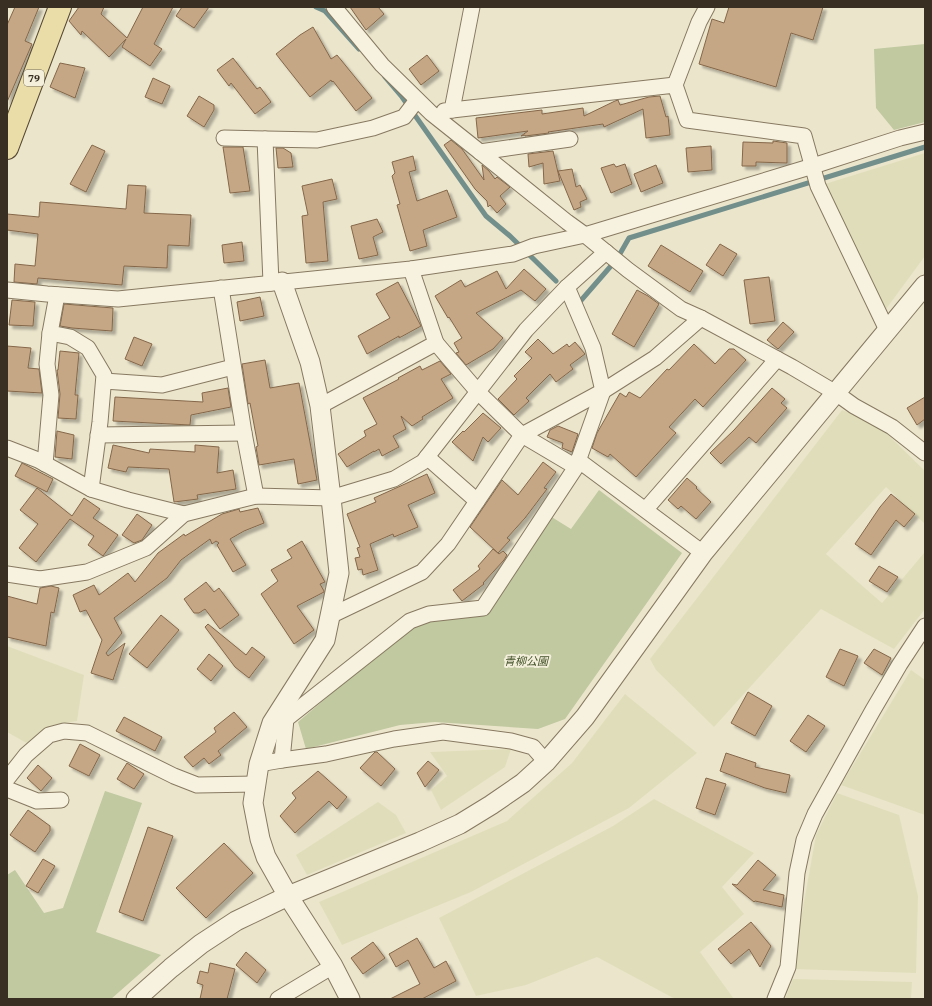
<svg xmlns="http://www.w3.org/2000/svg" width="932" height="1006" font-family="'IBM Plex Serif','Noto Sans JP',serif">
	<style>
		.farmland { fill: #e0deba }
		.green { fill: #c0c9a0 }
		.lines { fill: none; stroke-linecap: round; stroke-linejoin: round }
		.stream { stroke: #728f8b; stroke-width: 5 }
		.building { fill: #c6a785; stroke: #846749; filter: url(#shadow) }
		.minor-casing { stroke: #877961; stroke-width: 17 }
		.tertiary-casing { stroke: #877961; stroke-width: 21 }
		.primary-casing { stroke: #564834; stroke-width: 24 }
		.minor { stroke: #f7f2df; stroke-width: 15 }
		.tertiary { stroke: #f7f2df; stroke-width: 19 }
		.primary { stroke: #eadda8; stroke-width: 22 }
		.labels { text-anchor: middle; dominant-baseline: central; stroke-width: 4; stroke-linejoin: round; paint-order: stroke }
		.shield { fill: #f3efdb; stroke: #71695a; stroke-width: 1 }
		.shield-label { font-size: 10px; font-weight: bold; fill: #393023 }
		.park-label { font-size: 11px; font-style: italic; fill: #45542b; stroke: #f3efdb }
	</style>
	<defs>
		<filter id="shadow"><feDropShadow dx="3.5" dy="3.5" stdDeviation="1" flood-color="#0004"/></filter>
	</defs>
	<rect width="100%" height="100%" fill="#ebe5cc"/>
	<g class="farmland">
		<polygon points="925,153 925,256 886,309 825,184"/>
		<polygon points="842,410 877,424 925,471 925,524 886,487 826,554 882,603 924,553 925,609 894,649 821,609 714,727 656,670 650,659"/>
		<polygon points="7,646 84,675 77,721 54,725 30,745 7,732"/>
		<polygon points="911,670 925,680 925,815 841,785"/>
		<polygon points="625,694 697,753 629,808 471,892 342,945 319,902 507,821 572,763"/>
		<polygon points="511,749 505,767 441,810 431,790 447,776 430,752"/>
		<polygon points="837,793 899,815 918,896 916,973 792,969 816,835"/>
		<polygon points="654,799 754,853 722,887 744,914 700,952 734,999 675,999 597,957 526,985 476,996 439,918 613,826"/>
		<polygon points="378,802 396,815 406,833 307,875 296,855"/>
		<polygon points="793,979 912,982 911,999 785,999"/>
	</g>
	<g class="green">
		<polygon points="925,44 925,122 894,130 876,108 874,49"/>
		<polygon points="599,490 682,553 565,719 538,729 435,722 400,725 306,749 298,722 414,623 479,614 550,516 571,529"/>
		<polygon points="105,791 142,803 96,932 161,955 111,999 7,999 7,875 15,870 44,913 63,908"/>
	</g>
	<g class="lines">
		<g class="stream">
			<polyline points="316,7 325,11 359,49"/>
			<polyline points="385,77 402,97 486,216 510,236 556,281"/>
			<polyline points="577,305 617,259 629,238 925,147"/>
		</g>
	</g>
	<g class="building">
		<polygon points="15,7 39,7 25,41 32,44 7,102 7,25"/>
		<polygon points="79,7 104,7 101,14 127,38 143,7 173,7 154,44 162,49 150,66 122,47 126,39 109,57 82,31 81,35 69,21"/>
		<polygon points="182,7 209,7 194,28 176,16"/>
		<polygon points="350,7 378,7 384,14 366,30"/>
		<polygon points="729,7 823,7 813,40 791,33 776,87 699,64 712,19 724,23"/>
		<polygon points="313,27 331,59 337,55 372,98 356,111 333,81 332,82 331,80 310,97 276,54 300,35"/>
		<polygon points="427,55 439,71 421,85 409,69"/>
		<polygon points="233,58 257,89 260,87 271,102 255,114 231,83 229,86 217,70"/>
		<polygon points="60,63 85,68 75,98 50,87"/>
		<polygon points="153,78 170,86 162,104 145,97"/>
		<polygon points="199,96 214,105 214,110 204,127 187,116"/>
		<polygon points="660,96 666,117 668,116 670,135 646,138 643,109 604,127 603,124 548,132 549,133 525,136 525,135 521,136 528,131 478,138 476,118 542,110 542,114 583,108 584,116 615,101 618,100 620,105 649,97"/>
		<polygon points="451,140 462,149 484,180 482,165 489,171 495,179 497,177 510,187 500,196 506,204 497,213 490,205 488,207 487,201 475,189 444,145"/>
		<polygon points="773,141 787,143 787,163 756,162 756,166 742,166 743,142 773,143"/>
		<polygon points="92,145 105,151 86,192 70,184"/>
		<polygon points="711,146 712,170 688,172 686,148"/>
		<polygon points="223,147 243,147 250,191 230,193"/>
		<polygon points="276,148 283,148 291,153 293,167 278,168"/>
		<polygon points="553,151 560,181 544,184 543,163 529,167 528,154"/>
		<polygon points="413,156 416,170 409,172 417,201 447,190 457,217 423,230 427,246 410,251 397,205 400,204 392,176 395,173 392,162"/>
		<polygon points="614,164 616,167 625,164 632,184 611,193 601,168"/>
		<polygon points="656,165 663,183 641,192 634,174"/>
		<polygon points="572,169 576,187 580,185 587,199 580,202 581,207 574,210 558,171"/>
		<polygon points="332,179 337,199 323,202 328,261 306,263 302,216 308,215 302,186"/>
		<polygon points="128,185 146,186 144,213 191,215 189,246 168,245 167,268 124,266 122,285 38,278 37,284 14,282 15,264 35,266 38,234 7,230 7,214 39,217 40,202 126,209"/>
		<polygon points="377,219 383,232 373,237 378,255 359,259 351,226"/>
		<polygon points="242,242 244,261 224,263 222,245"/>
		<polygon points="720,244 737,254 723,276 706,265"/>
		<polygon points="661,245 703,271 690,292 648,266"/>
		<polygon points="524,269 546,289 535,301 521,290 476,313 503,338 493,349 466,365 456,353 459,352 454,343 462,338 449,317 448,318 435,296 461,280 465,287 497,271 506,289"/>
		<polygon points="769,277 775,321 750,324 744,280"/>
		<polygon points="398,282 421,326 399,338 399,336 367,354 358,336 390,318 376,294"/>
		<polygon points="637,290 648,296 659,304 634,347 612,334"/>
		<polygon points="260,297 264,316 240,321 237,302"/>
		<polygon points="12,300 35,302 33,326 9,325"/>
		<polygon points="64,304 113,308 112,331 72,328 60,326"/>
		<polygon points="783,322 794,332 778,349 767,340"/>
		<polygon points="134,337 152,344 142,366 125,359"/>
		<polygon points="538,339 553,354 567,344 569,347 575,342 585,354 570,365 573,369 556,382 550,374 526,398 529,401 514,415 498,399 517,379 514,376 532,358 525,352"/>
		<polygon points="694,344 715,364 729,349 734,349 746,360 703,407 695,399 669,427 676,433 636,477 610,454 608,457 592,448 597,433 620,393 626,397 629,392 640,398 667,369 669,370"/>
		<polygon points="7,346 31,348 28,368 39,369 42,393 7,391"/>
		<polygon points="60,351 79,353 75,395 78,395 76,419 58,418 60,394 57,370 58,370"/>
		<polygon points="265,360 270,388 299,383 317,480 298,484 294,459 259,465 256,447 258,446 250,403 248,404 242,364"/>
		<polygon points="440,361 451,374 441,379 453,398 422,417 423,419 412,426 401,416 406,429 393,436 399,447 382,456 379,449 374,452 374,451 347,467 338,454 366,436 364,431 377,424 363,398 399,379 398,378 420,366 422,370"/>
		<polygon points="228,388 231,407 191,415 190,425 113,421 115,397 203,402 202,393"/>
		<polygon points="772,388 785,399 781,403 787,408 756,443 749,437 721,464 710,453 734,430"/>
		<polygon points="925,397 925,419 917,425 907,408"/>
		<polygon points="483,413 501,428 488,442 483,437 473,461 452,442 463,431 464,432"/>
		<polygon points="558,426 578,434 572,452 562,448 563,443 547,437 550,430"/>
		<polygon points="57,431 74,435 72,459 55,457"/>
		<polygon points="113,445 149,453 150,449 195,452 195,445 219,447 217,473 233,470 236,489 197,495 198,499 174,502 169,469 128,467 126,472 108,468"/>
		<polygon points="543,462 556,472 544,488 547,489 525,518 507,538 510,540 498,553 470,527 502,480 518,495"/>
		<polygon points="22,463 53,479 47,492 15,476"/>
		<polygon points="427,474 435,493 408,505 418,527 394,537 393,534 370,544 378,570 363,575 362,569 358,570 355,558 360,557 357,548 360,547 347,514 376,502 374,498"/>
		<polygon points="687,478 697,487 696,488 711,502 696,519 681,506 678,509 668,500"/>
		<polygon points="37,488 72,516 84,498 100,509 93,518 118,535 103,556 88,545 94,536 70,519 36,562 19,548 38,524 20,510"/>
		<polygon points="891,494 915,514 904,527 896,520 871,555 855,544 880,507"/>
		<polygon points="258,508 264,523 244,531 230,539 246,565 233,572 217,545 219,543 216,541 212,544 210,539 181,560 167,578 114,618 122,633 106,653 108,656 125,643 113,680 91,673 102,640 86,610 80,612 73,595 94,585 99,595 128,573 135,582 158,553 184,534 185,536 222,514 239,509 240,512"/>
		<polygon points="137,514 152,525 142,540 134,543 122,535"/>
		<polygon points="302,541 325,582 320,584 324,591 324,592 297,606 314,630 294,644 261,594 278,581 271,570 292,558 287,550"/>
		<polygon points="493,549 499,554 503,551 507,555 504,560 483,583 484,584 462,601 453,590 480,569 478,566"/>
		<polygon points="879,566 898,577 887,592 869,581"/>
		<polygon points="206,582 214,592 219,588 239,615 220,629 205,609 199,613 194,613 184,599"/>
		<polygon points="51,586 59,588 54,613 51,612 46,646 7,637 7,596 37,604 40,588"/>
		<polygon points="161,615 179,630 147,668 129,654"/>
		<polygon points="208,624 246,655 252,647 265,657 249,678 235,667 205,627"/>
		<polygon points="840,649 858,656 844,686 826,677"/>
		<polygon points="874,649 891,658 882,675 864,663"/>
		<polygon points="209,654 223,666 211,681 197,669"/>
		<polygon points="748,692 772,706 755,736 731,723"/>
		<polygon points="234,712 247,727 218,751 221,755 209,764 204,758 193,767 184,757 216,732 214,728"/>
		<polygon points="808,715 825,726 806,752 790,741"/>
		<polygon points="124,717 162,737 155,751 116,731"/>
		<polygon points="80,744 100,755 89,776 69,766"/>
		<polygon points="375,752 377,752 395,769 381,786 360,768"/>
		<polygon points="726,753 756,763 755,767 790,775 786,793 765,788 720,771"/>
		<polygon points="428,761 439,770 425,787 417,773"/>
		<polygon points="127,763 144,774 134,789 117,779"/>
		<polygon points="38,765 52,778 41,791 27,778"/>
		<polygon points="318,771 347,797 337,809 329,801 295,833 280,816 296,798 292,793"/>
		<polygon points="706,778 726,784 715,815 696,808"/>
		<polygon points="28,810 50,826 50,831 35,852 10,835"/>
		<polygon points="148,827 173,836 143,921 119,912"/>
		<polygon points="224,843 253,873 206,918 176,888"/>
		<polygon points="43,859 55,866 38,893 26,886"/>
		<polygon points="758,860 776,875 763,890 784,895 782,907 755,901 754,902 732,884 737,885"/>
		<polygon points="751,922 771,946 760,967 749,949 731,964 718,949"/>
		<polygon points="417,938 434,968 446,961 456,981 422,999 390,999 420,984 408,960 396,967 389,954"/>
		<polygon points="373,942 385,958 363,974 351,958"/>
		<polygon points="246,952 266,970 257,983 236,965"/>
		<polygon points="210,963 235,969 227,999 200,999 203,985 197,983 200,971 208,973"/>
	</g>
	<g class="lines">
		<g class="minor-casing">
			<g id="minor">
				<polyline points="334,7 382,65 431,113 480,152 567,222 585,235 628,270 681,309 701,318 792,367 836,393 854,406 892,427 925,453"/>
				<polyline points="675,85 699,22 707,7"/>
				<polyline points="452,110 675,85 687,120 804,136 818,186 887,330"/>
				<polyline points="444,111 452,110 472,7"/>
				<polyline points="224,138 317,140 373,128 404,117 417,100"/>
				<polyline points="265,139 271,283"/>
				<polyline points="480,152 570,139"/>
				<polyline points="221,288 244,433 256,496"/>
				<polyline points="7,290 47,294 118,299 411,269 513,254 534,246 585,235 813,166 900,138 925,132"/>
				<polyline points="57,295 50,333 70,337 88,348 104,375 100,422 91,489"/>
				<polyline points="436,343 478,392 522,435 576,467 603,391 593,348 567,287"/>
				<polyline points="104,381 162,385 233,367"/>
				<polyline points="320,406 436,343 411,269"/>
				<polyline points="98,435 244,433"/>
				<polyline points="7,448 38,460 91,489 128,500 184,514"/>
				<polyline points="427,457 477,501"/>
				<polyline points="578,460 703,553"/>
				<polyline points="45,464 51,395 47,364 50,333"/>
				<polyline points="646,509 777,359"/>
				<polyline points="7,574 40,579 87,572 146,548 184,514 256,496 331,498 394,479 423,462 526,330 567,287 606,252"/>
				<polyline points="330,616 422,572 448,544 522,435 603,391 655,358 701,318"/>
				<polyline points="282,760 286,719 410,621 429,614 483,608 576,467"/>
				<polyline points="259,764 282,760 326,754 394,739 443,732 511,741 533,747 546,762"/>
				<polyline points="7,779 26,755 49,735 64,731 87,733 174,776 197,785 256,784"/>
				<polyline points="7,789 37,801 61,800"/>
				<polyline points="278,999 333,966"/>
				<polyline points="775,999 788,967 797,873 804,840 815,814 873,710 900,664 925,626"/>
			</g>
		</g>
		<g class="tertiary-casing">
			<g id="tertiary">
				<polyline points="282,282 310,362 320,406 331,498 339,573 325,640 272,723 259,764 253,803 260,839 266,857 288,896 333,966 350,999"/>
				<polyline points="136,999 171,968 201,944 236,921 288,896 420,842 460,824 491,805 523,783 546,762 585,717 703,553 925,285"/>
			</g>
		</g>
		<g class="primary-casing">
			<polyline id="primary" points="7,148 60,7"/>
		</g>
		<use href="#minor" class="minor"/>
		<use href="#tertiary" class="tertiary"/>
		<use href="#primary" class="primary"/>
	</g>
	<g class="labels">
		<rect class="shield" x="24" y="70" width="20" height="16" rx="3"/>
		<g class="shield-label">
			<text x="34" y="78">79</text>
		</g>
		<g class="park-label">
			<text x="526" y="661">青柳公園</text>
		</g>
	</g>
	<rect width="932" height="1006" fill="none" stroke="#393023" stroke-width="16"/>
</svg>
